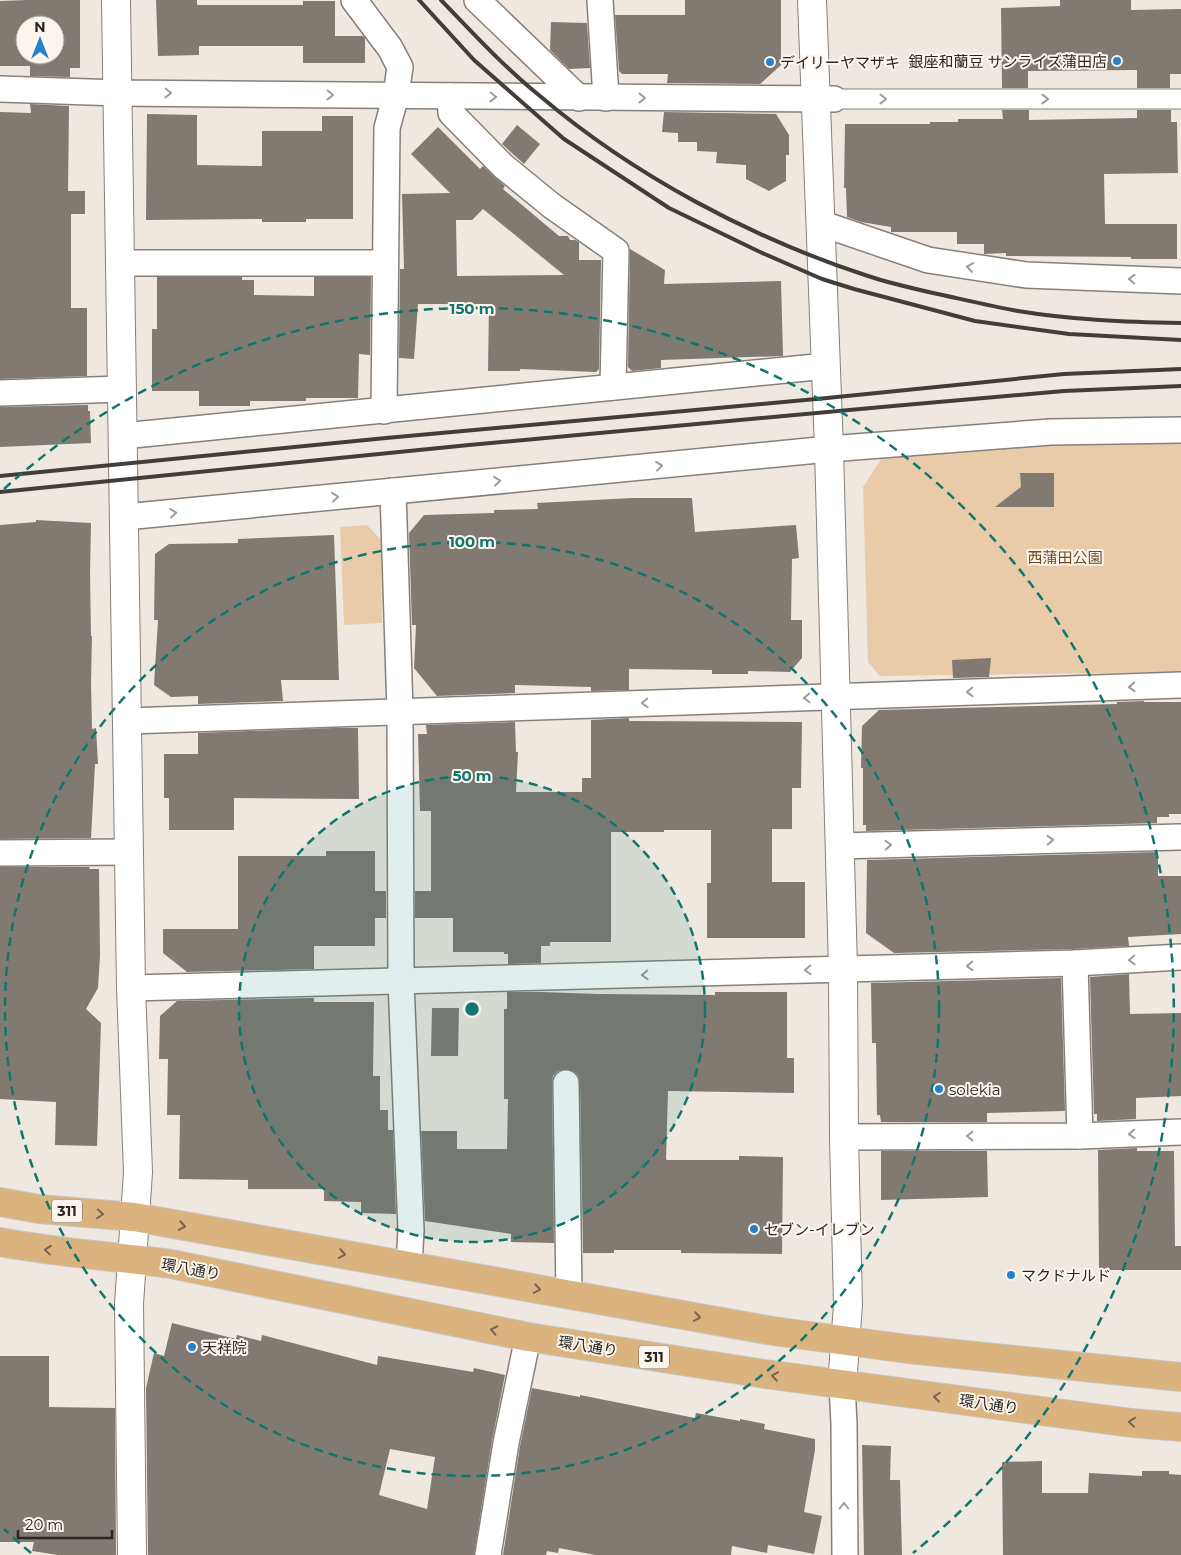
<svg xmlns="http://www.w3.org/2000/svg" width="1181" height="1555" font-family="Montserrat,'Noto Sans JP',sans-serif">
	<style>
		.green { fill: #eacba9 }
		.building { fill: #817a73; fill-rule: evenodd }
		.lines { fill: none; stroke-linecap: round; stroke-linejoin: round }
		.pedestrian-casing { stroke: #878079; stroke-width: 21 }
		.minor-casing { stroke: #878079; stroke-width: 28 }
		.tertiary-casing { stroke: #878079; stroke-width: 30 }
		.primary-casing { stroke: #c7c7c6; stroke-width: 30 }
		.pedestrian { stroke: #fff; stroke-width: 19 }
		.minor { stroke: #fff; stroke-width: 25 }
		.tertiary { stroke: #fff; stroke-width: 28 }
		.primary { stroke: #dab37f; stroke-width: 28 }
		.rail { stroke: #413d3a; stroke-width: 4 }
		.oneway { stroke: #9f9d9c }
		.oneway2 { stroke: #79654c }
		.ring { fill: none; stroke: #0f766e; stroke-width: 2.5; stroke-dasharray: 9 6 }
		.poi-dot { fill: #2780cd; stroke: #fcf5ed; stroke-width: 2 }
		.labels { text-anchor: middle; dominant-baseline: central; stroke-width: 4; stroke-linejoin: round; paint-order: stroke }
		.shield { fill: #fcf5ed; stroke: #686460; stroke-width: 1 }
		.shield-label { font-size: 14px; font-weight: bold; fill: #292623 }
		.poi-label { font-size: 15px; fill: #292623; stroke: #fcf5ed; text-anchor: start }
		.park-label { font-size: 15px; fill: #724c1d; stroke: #fcf5ed }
		.street-label { font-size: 15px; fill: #292623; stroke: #fcf5ed }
		.centre { fill: #0f766e; stroke: #fcf5ed; stroke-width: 2.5 }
		.ring-label { font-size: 15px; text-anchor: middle; font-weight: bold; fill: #0f766e; stroke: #fcf5ed; stroke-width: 4; stroke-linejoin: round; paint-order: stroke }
	</style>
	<rect width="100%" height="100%" fill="#efe8e0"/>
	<g class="green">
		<polygon points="1181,439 1181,672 880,676 868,662 863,487 881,459 1064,441"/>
		<polygon points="367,525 381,540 382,623 344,625 340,527"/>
	</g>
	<g class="building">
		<path d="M 27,0 L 80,0 L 80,68 L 70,68 L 70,77 L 30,76 L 30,66 L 0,66 L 0,1 ZM 25,25 L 55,25 L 55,55 L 25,55 Z"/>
		<polygon points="156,0 197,0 197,5 303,5 303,1 335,1 335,36 363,36 365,38 365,63 303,63 303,46 199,46 199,55 158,56"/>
		<polygon points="685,0 781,0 781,65 760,84 667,83 668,74 622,74 619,71 615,15 685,15"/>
		<polygon points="1060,0 1131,0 1131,10 1181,9 1181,74 1170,74 1170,88 1137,88 1137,70 1028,71 1028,88 1002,88 1001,8 1060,6"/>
		<polygon points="551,22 587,23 590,68 569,69 550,50"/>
		<polygon points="30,104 69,106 68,191 85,191 85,214 71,214 71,308 87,308 87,376 0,379 0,112 31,113"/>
		<polygon points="1002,110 1029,110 1029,120 1137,118 1137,110 1171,110 1171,122 1177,122 1178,173 1104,174 1105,224 1177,224 1177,259 1131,259 1131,257 1006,256 1006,253 984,254 984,244 957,244 957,232 891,232 891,227 861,222 847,217 846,188 844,188 845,124 930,124 930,122 958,122 958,119 1003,119"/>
		<polygon points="664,112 776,114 789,135 789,155 786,155 786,181 769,191 746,179 746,165 716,163 717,152 697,151 697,142 678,142 678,133 662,132"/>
		<polygon points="147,114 197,115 197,165 262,166 262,131 322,131 322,116 353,116 353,219 306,219 306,222 262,222 262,219 146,220"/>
		<polygon points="517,125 540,144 524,164 502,144"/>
		<path d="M 438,127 L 480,169 L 483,166 L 505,186 L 503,189 L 559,236 L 568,236 L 570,240 L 575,240 L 579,242 L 579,260 L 601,260 L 599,369 L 596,372 L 520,369 L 520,371 L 488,371 L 489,304 L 418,304 L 414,359 L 399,358 L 400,269 L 404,269 L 402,194 L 450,193 L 411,154 ZM 483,209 L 564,275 L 457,276 L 456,220 L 472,220 Z"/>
		<polygon points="630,249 665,270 664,284 781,281 783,356 661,360 661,368 632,371 628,367"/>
		<polygon points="157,277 242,277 242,280 254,280 254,295 314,296 314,277 371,277 370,355 359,354 358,398 306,398 306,401 250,401 250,406 199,406 199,391 152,391 152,329 157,329"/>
		<polygon points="88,405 88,411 90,411 91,443 0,447 0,407"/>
		<polygon points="1020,473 1054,473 1054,507 995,507 1021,487"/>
		<polygon points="632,498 692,498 695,532 796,525 799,558 792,559 791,620 802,620 802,658 790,672 748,671 748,674 712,674 712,670 629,669 629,690 591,691 591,687 515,685 515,693 437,696 414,668 416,625 412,625 409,533 424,515 494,513 494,510 538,509 537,503"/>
		<polygon points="36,520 91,523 90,573 91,636 92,636 91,682 92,729 96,728 98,764 95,764 91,838 0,839 0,525 36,522"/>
		<polygon points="334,535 339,680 281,680 283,701 198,704 198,696 171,697 154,685 158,620 154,620 155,554 169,544 238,543 238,539"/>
		<polygon points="991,658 989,677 953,678 952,660"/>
		<polygon points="1144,701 1144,702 1181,702 1181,814 1169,814 1169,817 1157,817 1157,823 866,831 866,825 863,825 863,768 861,768 862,726 879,710 1117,704 1117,702"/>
		<polygon points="629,718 629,721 802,722 801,788 792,788 792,829 772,829 772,882 805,882 805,938 707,938 707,883 711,883 711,830 664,830 664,832 611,832 611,942 550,942 550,946 541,946 541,963 508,964 508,954 504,954 504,952 453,952 453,918 415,918 415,891 431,891 431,811 420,811 418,734 427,734 426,725 515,722 516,752 518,752 516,792 582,792 582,778 591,778 591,720"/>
		<polygon points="333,728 358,728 359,799 234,798 234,830 169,830 169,798 164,798 164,754 198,754 198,733"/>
		<polygon points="326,851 375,851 375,891 386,891 386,918 375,918 375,946 314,946 314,969 187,972 163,953 163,929 238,929 238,856 326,856"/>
		<polygon points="1158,852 1158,876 1181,876 1181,934 1128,937 1129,946 1074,949 894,953 866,933 867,860"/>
		<polygon points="0,867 90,867 89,869 99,869 100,956 98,988 86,1009 101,1023 97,1146 55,1145 56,1102 0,1099"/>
		<polygon points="1129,974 1130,1014 1181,1013 1181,1096 1136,1098 1136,1119 1097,1121 1097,1114 1094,1114 1090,977"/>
		<polygon points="1061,978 1065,1111 987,1113 987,1122 881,1122 880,1115 877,1115 876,1043 872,1043 871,983"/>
		<polygon points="507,992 541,992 598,994 715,995 715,992 787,992 787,1058 794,1058 794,1093 668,1091 666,1159 667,1160 739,1160 739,1156 783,1157 782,1254 681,1253 681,1250 614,1250 614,1253 583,1253 580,1083 578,1075 573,1071 566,1069 558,1071 553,1076 552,1083 554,1243 511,1242 511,1234 425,1221 421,1131 457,1131 457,1149 507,1149 508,1099 504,1099 504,1009 507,1009"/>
		<polygon points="314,998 314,1002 374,1002 373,1076 380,1076 380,1110 388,1110 388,1130 393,1130 396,1214 361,1213 361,1202 324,1201 324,1189 248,1189 248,1180 179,1179 180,1115 167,1115 168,1059 159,1059 160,1016 177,1001"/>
		<polygon points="432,1008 459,1008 458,1056 431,1056"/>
		<polygon points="1137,1148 1137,1151 1174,1151 1175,1246 1181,1246 1181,1270 1099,1270 1098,1150"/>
		<polygon points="881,1151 987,1151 988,1197 881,1200"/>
		<path d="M 172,1323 L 236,1339 L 237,1335 L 261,1341 L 262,1335 L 377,1365 L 378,1356 L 473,1372 L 474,1368 L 505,1375 L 492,1441 L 474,1555 L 148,1555 L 146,1388 L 154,1353 L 164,1356 ZM 390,1449 L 435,1457 L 427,1509 L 379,1495 Z"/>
		<polygon points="0,1356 49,1356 49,1407 115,1408 116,1555 58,1555 32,1551 34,1542 0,1542"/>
		<polygon points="532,1388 580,1397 580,1395 695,1418 696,1413 740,1421 740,1419 765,1424 764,1429 815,1439 815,1450 804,1512 822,1516 814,1554 768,1545 767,1553 732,1546 731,1555 595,1555 559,1548 558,1553 547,1551 546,1555 503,1555 520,1446"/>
		<polygon points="862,1445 891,1446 890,1480 900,1480 902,1555 864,1555"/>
		<polygon points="1042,1461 1042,1493 1088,1493 1089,1473 1142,1476 1142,1471 1169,1471 1169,1474 1181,1475 1181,1555 1003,1555 1002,1462"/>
	</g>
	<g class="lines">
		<g class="pedestrian-casing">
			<polyline id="pedestrian" points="834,99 1181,99"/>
		</g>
		<g class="minor-casing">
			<g id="minor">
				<polyline points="354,0 390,48 400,67 396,95 387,128 384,411"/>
				<polyline points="477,0 579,98"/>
				<polyline points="600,0 606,98"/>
				<polyline points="0,89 119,93 834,99"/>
				<polyline points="450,96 451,113 503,166 552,206 616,251 613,387"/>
				<polyline points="820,223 928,260 1026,275 1181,281"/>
				<polyline points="121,263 385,263"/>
				<polyline points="0,393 122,389"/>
				<polyline points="123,436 826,366"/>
				<polyline points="393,491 400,711 401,981 411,1230 409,1266"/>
				<polyline points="125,517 829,449 1050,432 1181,430"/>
				<polyline points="128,721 1181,685"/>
				<polyline points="839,846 1181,837"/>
				<polyline points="0,853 130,852"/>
				<polyline points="1075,963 1080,1136"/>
				<polyline points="131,988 1075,963 1181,957"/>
				<polyline points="566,1083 569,1295"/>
				<polyline points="844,1137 1080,1136 1181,1132"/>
				<polyline points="842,1385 844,1424 845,1555"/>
				<polyline points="488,1555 506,1443 528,1337"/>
			</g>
		</g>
		<g class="tertiary-casing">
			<g id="tertiary">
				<polyline points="116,0 131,988 138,1172 129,1304 132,1555"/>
				<polyline points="812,0 829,449 843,969 844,1137 848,1305 842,1385"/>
			</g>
		</g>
		<g class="primary-casing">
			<g id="primary">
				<polyline points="0,1202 39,1209 134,1217 773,1331 908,1349 1181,1377"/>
				<path d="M 0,1242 C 56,1253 114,1256 171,1264 L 528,1337 L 765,1374 L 1132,1423 L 1181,1427"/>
			</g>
		</g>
		<use href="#pedestrian" class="pedestrian"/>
		<use href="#minor" class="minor"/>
		<use href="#tertiary" class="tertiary"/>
		<use href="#primary" class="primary"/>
		<g class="rail">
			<polyline points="419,0 474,60 564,139 669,208 760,252 822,279 854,289 975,321 1069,334 1181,340"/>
			<path d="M 441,0 C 473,33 504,67 540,96 C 633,175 751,238 868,276 C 889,283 911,288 933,293 C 961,299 990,306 1018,311 C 1072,320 1127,322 1181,323"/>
			<polyline points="0,476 386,438 827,398 1064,374 1181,369"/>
			<polyline points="0,492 469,445 893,406 1064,391 1181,386"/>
		</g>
	</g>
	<defs><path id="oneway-chevron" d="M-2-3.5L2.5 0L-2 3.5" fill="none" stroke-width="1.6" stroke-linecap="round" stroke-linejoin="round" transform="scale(1.25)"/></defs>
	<g class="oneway">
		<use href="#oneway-chevron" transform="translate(168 93) rotate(1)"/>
		<use href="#oneway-chevron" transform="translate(330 95) rotate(1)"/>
		<use href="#oneway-chevron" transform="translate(493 97) rotate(1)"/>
		<use href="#oneway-chevron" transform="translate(642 98)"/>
		<use href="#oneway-chevron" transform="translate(883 99)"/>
		<use href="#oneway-chevron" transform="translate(1045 99)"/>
		<use href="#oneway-chevron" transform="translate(970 267) rotate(-171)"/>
		<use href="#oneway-chevron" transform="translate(1132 279) rotate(-178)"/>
		<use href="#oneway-chevron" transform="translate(659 466) rotate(-6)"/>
		<use href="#oneway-chevron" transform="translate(497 481) rotate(-6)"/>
		<use href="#oneway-chevron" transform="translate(335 497) rotate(-6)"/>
		<use href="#oneway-chevron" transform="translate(173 513) rotate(-6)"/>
		<use href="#oneway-chevron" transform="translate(1132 687) rotate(178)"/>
		<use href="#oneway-chevron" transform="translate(970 692) rotate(178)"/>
		<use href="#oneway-chevron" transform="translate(807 698) rotate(178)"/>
		<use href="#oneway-chevron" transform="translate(645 703) rotate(178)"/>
		<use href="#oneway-chevron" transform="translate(1050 840) rotate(-2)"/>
		<use href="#oneway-chevron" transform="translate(888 845) rotate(-2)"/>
		<use href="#oneway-chevron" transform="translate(1132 960) rotate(177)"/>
		<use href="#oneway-chevron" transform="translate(970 966) rotate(178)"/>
		<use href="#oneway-chevron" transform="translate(808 970) rotate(178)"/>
		<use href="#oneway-chevron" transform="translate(645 975) rotate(178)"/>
		<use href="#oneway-chevron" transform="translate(1132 1134) rotate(178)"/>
		<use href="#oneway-chevron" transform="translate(970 1136) rotate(180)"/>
		<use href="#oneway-chevron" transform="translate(844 1506) rotate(-90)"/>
	</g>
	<g class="oneway2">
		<use href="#oneway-chevron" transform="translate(100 1214) rotate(5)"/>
		<use href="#oneway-chevron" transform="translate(182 1226) rotate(10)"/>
		<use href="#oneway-chevron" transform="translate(48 1250) rotate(-174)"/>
		<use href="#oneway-chevron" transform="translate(342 1254) rotate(10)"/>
		<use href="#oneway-chevron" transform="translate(537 1289) rotate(10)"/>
		<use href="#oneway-chevron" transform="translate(697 1317) rotate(10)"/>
		<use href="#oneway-chevron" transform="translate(494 1330) rotate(-168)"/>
		<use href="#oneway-chevron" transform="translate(775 1376) rotate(-172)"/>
		<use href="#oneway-chevron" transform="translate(937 1397) rotate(-174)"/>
		<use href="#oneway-chevron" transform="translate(1132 1422) rotate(-174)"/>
	</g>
	<circle cx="472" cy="1009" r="233" fill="#0f766e" fill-opacity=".12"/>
	<g class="ring">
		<circle cx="472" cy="1009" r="233"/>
		<circle cx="472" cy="1009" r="467"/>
		<path d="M31 1553A700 700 0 0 1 4 1529M4 489A700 700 0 1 1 913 1553"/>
	</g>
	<g class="poi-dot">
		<circle cx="1117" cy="61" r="5"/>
		<circle cx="770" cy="62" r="5"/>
		<circle cx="939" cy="1089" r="5"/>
		<circle cx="754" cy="1229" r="5"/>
		<circle cx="1011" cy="1275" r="5"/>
		<circle cx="192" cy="1347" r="5"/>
	</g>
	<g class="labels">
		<g class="shield">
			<rect x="52" y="1199.5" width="30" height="23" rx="4"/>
			<rect x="639" y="1345.5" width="30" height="23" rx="4"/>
		</g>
		<g class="shield-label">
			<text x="67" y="1211">311</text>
			<text x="654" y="1357">311</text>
		</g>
		<g class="poi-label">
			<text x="1107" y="61" text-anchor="end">銀座和蘭豆 サンライズ蒲田店</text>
			<text x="780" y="62">デイリーヤマザキ</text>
			<text x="949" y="1089">solekia</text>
			<text x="764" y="1229">セブン-イレブン</text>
			<text x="1021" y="1275">マクドナルド</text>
			<text x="202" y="1347">天祥院</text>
		</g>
		<g class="park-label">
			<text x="1065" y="557">西蒲田公園</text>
		</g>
		<g class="street-label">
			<text transform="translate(191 1269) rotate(10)">環八通り</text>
			<text transform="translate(588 1346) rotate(9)">環八通り</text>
			<text transform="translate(989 1404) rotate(8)">環八通り</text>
		</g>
	</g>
	<circle cx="472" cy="1009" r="8" class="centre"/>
	<g class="ring-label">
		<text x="472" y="314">150 m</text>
		<text x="472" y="547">100 m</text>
		<text x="472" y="781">50 m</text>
	</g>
	<g transform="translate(40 40)"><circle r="24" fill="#fcf5ed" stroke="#a8a29c"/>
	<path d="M0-4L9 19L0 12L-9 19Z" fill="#2780cd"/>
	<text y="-8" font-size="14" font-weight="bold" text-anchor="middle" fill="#292623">N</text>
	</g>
	<path d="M18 1530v8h94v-8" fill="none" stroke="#292623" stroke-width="2.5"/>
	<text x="25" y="1530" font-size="15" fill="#292623" stroke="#fcf5ed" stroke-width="4" paint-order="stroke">20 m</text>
</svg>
